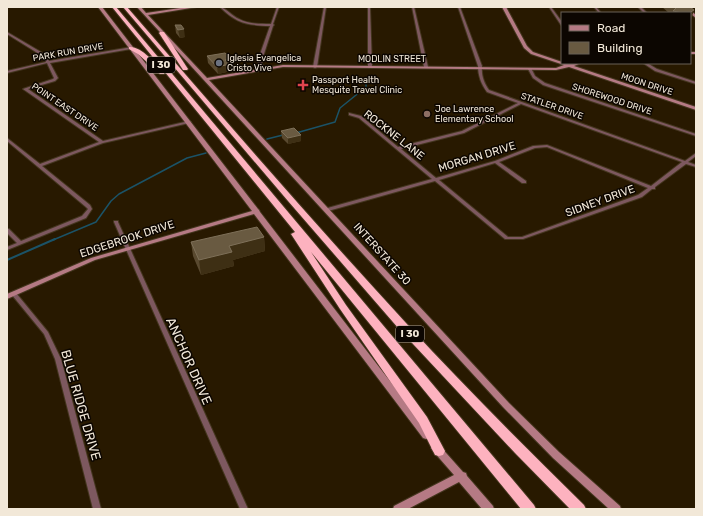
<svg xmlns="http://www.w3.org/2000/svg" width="703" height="516" font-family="Rubik,sans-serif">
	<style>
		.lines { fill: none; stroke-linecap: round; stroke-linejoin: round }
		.stream-far1 { stroke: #1b5367; stroke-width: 1.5 }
		.stream { stroke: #1b5367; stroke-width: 2 }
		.street-casing { stroke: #44361e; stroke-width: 2 }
		.secondary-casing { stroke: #44361e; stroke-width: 2 }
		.highway-casing { stroke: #44361e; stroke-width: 2 }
		.street { fill: #7d585f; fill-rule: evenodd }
		.secondary { fill: #b57a84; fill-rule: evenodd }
		.highway { fill: #fdb2bf; fill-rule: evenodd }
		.wall { fill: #59492f }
		.shaded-wall { fill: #3e2f14 }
		.building { fill: #695a41; stroke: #7e7059 }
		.worship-dot { fill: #6b7280; stroke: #0c0601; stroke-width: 1.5 }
		.health-dot { fill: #e0444e; stroke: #0c0601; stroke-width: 1.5 }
		.education-dot { fill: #8d6e63; stroke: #0c0601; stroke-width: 1.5 }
		.labels { text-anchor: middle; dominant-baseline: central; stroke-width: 3; stroke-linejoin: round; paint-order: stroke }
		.far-street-label { font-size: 9px; fill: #f2e8d8; stroke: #0c0601 }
		.far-poi-label { font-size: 9px; fill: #f2e8d8; stroke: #0c0601; text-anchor: start }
		.shield { fill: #0c0601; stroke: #ada498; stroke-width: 1 }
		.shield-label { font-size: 10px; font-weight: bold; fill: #f2e8d8 }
		.street-label { font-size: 11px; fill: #f2e8d8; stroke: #0c0601 }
		.near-street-label { font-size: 13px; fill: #f2e8d8; stroke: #0c0601 }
	</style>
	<rect width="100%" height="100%" fill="#281900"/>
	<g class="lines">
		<g class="stream-far1">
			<polyline points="296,133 335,122 340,108 366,87 366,80"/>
			<polyline points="267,139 283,135"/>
			<polyline points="53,240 96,222 111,201 119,194 187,158 206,153"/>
		</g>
		<polyline class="stream" points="7,260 55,239"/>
		<g class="street-casing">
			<g id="street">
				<path d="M 220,7 C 226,8 232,16 239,19 C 248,24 260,24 271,24 L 277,7 L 279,7 L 273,24 L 274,25 L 273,26 L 262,60 L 262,64 L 266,68 L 266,70 L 264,70 L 258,64 L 258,60 L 270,26 C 247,25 237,24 220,7 Z"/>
				<polygon points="324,7 326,7 317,67 315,68 313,67"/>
				<polygon points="368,7 370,7 372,67 370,68 368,67"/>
				<polygon points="412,7 414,7 428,67 426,68 424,67"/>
				<path d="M 458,7 L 460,7 L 482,66 C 481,75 484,83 489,90 L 685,161 L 696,153 L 696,156 L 688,162 L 696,165 L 696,167 L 686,164 L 655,187 L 655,189 L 652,189 L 642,197 L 523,239 L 505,239 L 435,181 L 328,211 L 324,211 L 324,209 L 432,179 L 359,118 L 349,115 L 349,113 L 361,116 L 398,147 L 462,131 L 518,103 L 487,92 C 481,84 478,75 478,66 ZM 521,104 L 682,162 L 651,186 L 547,145 L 533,146 L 495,161 L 436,178 L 401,149 L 464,133 ZM 547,147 L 648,188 L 638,195 L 522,237 L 508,237 L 439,180 L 495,163 L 522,183 L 526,183 L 526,181 L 499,162 L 535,148 Z"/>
				<polygon points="549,7 551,7 562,22 562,25 561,25"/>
				<polygon points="594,7 596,7 601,13 599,13"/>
				<polygon points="638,7 641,7 647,13 644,13"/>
				<polygon points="7,32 46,55 49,61 132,47 132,49 131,49 50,63 58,78 55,81 28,89 103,141 189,121 191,122 189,123 103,143 42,166 90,205 92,209 86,218 7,250 7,247 17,243 7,233 7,229 9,229 21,241 82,216 88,209 86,207 7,141 7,138 40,164 99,142 23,89 53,79 54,78 47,63 7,73 7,71 46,62 44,57 7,34"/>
				<polygon points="643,63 647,63 657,69 696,82 696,84 655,71"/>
				<polygon points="529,68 531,68 535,76 545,83 696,134 696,136 543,85 533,78 528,69"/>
				<polygon points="114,221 118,221 118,222 248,509 240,509 114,222"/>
				<polygon points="14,292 16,293 48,332 61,359 101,509 93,509 55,359 44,334 12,295 11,294 12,293"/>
			</g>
		</g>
		<g class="secondary-casing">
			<g id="secondary">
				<polygon points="98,7 102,7 258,209 259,210 260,212 429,432 431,435 429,438 426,439 423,438 254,214 95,260 7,299 7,294 91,258 252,211"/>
				<polygon points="137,7 141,7 146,13 187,7 197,7 148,15 207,78 283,65 556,68 564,65 531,54 524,48 502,7 506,7 527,46 533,52 562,62 562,63 569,64 581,63 574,66 696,107 696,110 569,67 556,70 283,67 209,80 509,403 559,452 620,506 621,509 609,509 553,458 503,407"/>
				<polygon points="682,7 686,7 696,15 696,18"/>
				<rect x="690" y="52" width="6" height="2"/>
				<polygon points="436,444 439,445 463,472 466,473 467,476 493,506 494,509 482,509 459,482 408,509 393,509 394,506 454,475 433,451 431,448 433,445"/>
			</g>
		</g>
		<g class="highway-casing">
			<g id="highway">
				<polygon points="112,7 116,7 534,505 536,509 521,509 311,252 346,305 427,417 445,451 443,455 439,456 435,455 419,423 340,309 291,234 295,232"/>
				<path d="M 123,7 L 127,7 C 219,113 311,220 406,323 C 463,385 523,445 584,505 L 586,509 L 570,509 L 515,453 L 399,329 L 288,201 Z"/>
				<polygon points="160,32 164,32 188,69 187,70 183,70 159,33"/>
				<path d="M 129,47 C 142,46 155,64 164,72 L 164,74 L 160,74 L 138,54 L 129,49 Z"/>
			</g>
		</g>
		<use href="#street" class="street"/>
		<use href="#secondary" class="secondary"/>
		<use href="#highway" class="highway"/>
	</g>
	<g class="wall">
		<polygon points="662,7 690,7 691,20 690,20 690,13 669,13"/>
		<polygon points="175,25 185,37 180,38 176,33"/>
		<polygon points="207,56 232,58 232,65 230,66 231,71 218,74 208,63"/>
		<polygon points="281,131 301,141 288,144 282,138"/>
		<polygon points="264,237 265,251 233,260 234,266 201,275 193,256 191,242"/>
	</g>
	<g class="shaded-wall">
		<polygon points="694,10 691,20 690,20 690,13 689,13"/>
		<polygon points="184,29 185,37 180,38 178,30"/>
		<polygon points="232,58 232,65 230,66 231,71 218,74 217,67 225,60"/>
		<polygon points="301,135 301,141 288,144 288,138"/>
		<polygon points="264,237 265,251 233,260 234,266 201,275 199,260 229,246"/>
	</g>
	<g class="building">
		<polygon points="675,7 690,7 694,10 689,13 683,13 673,11 676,8"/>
		<polygon points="175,25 181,25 184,29 178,30"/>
		<polygon points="225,53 232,58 225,60 230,64 217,67 207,56"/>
		<polygon points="294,128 301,135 288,138 281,131"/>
		<polygon points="257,227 264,237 229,246 232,252 199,260 191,242"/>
	</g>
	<circle class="worship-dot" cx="219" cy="63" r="4"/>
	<path class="health-dot" d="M301 79h4v4h4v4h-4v4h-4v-4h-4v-4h4z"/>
	<circle class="education-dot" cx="427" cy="114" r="4"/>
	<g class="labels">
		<g class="far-street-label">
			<text transform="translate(68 52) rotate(-10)">PARK RUN DRIVE</text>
			<text x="392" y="59">MODLIN STREET</text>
			<text transform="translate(647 84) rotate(18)">MOON DRIVE</text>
			<text transform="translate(612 99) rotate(18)">SHOREWOOD DRIVE</text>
			<text transform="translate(552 106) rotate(19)">STATLER DRIVE</text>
			<text transform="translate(65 107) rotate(34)">POINT EAST DRIVE</text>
		</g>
		<g class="far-poi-label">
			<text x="227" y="58">Iglesia Evangelica<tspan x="227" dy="10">Cristo Vive</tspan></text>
			<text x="312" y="80">Passport Health<tspan x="312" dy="10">Mesquite Travel Clinic</tspan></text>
			<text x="435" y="109">Joe Lawrence<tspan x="435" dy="10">Elementary School</tspan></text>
		</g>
		<g class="shield">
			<rect x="147" y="57" width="28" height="16" rx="3"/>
			<rect x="396" y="326" width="28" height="16" rx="3"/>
		</g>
		<g class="shield-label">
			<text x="161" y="65">I 30</text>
			<text x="410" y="334">I 30</text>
		</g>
		<g class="street-label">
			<text transform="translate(394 135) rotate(38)">ROCKNE LANE</text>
			<text transform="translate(477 157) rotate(-17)">MORGAN DRIVE</text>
			<text transform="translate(600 201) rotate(-20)">SIDNEY DRIVE</text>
			<text transform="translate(127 239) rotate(-18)">EDGEBROOK DRIVE</text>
			<text transform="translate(382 254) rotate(48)">INTERSTATE 30</text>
		</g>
		<g class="near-street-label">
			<text transform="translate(189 361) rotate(66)">ANCHOR DRIVE</text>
			<text transform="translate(81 405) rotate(74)">BLUE RIDGE DRIVE</text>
		</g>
	</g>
	<rect width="703" height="516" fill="none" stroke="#f2e8d8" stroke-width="16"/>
	<rect x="561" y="12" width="130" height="52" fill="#0c0601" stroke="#686057"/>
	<rect x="569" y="25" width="20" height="6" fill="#b57a84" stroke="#686057"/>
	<text x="597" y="32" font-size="12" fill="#f2e8d8">Road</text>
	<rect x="569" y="42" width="20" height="12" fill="#695a41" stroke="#686057"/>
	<text x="597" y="52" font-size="12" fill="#f2e8d8">Building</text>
</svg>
